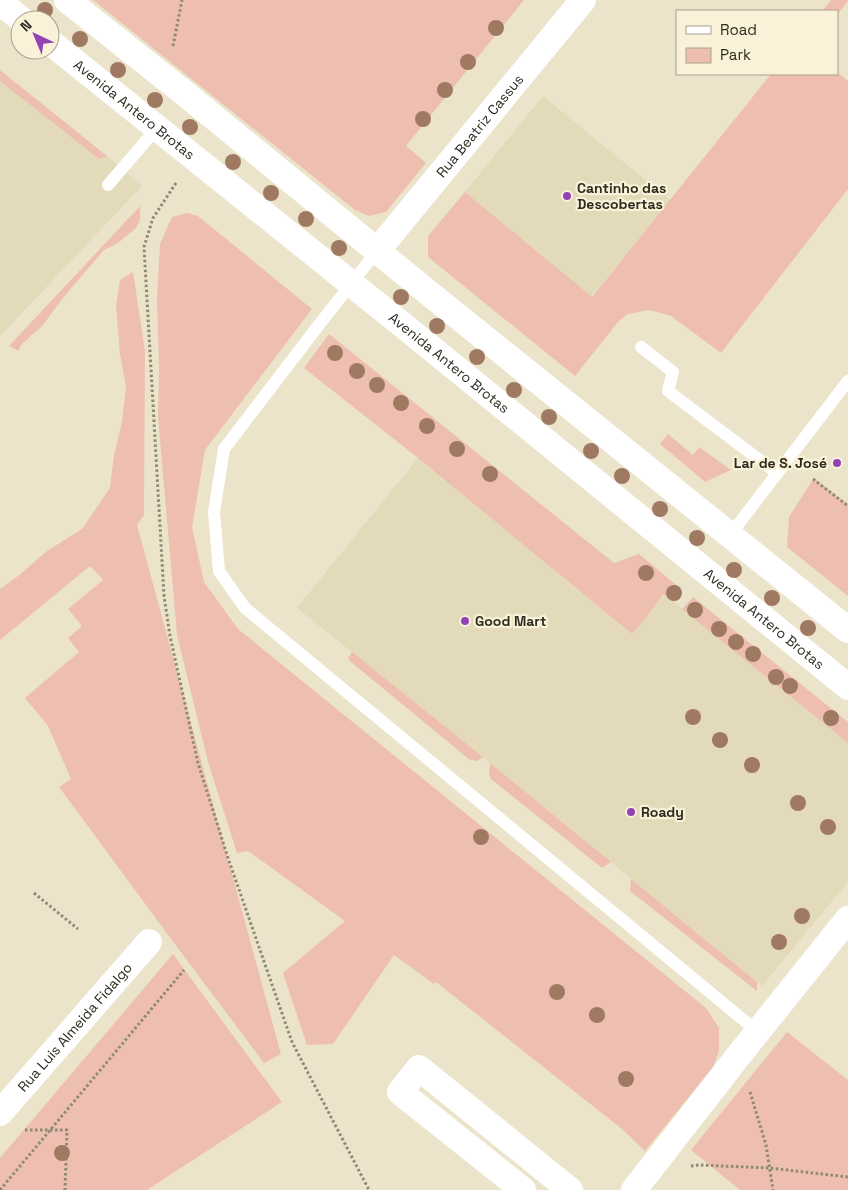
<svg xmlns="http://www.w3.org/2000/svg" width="848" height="1190" font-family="'Space Grotesk',sans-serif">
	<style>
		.built { fill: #e3dab9 }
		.green { fill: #eebfb0 }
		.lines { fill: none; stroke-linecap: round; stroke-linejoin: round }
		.path { stroke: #8e8977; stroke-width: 3; stroke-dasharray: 2.5 2.5; stroke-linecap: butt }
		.lane { stroke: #fff; stroke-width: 12 }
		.street { stroke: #fff; stroke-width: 26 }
		.tree { fill: #9f7962 }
		.poi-dot { fill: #9142b3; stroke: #f9f2d8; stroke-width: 2 }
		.labels { text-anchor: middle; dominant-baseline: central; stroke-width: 4.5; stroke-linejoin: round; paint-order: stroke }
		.street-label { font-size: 14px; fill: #2e2b21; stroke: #f9f2d8 }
		.poi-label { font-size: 14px; font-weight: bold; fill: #2e2b21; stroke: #f9f2d8; text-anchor: start }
	</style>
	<rect width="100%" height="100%" fill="#ebe4cb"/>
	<g class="built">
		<polygon points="0,81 99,158 107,156 142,186 0,336"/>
		<polygon points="543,96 670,200 591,297 465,192"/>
		<polygon points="418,458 632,634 648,615 663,593 848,743 848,882 762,986 490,763 297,608"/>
	</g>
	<g class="green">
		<polygon points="93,0 524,0 406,146 426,163 386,212 369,216 355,210"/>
		<polygon points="831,0 848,0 848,1 837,15 837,11 822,11"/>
		<polygon points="0,70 107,156 99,159 0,81"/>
		<polygon points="837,72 848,81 848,189 721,353 671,316 650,310 628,314 618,322 575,376 428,257 428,236 465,192 592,297 771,74 837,74"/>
		<polygon points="140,206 140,220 136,228 118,243 104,250 63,298 42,326 22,344 18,351 9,346"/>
		<polygon points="187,213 198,216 312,309 205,450 192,527 204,582 238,629 706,1008 719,1028 719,1051 713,1067 645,1151 622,1129 436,982 434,984 394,955 333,1044 307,1045 283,973 345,921 248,851 237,853 208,762 177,635 158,417 159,367 157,299 160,244 172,217"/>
		<polygon points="133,272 145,351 144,515 137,525 281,1054 264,1063 174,943 59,787 71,779 48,726 25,698 79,652 68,638 82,626 68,609 103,580 90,566 0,640 0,589 18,576 47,551 82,529 110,488 114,455 122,422 126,387 120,354 116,306 120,280"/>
		<polygon points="329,334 614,563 639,554 680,588 681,590 674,602 663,594 648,615 632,634 418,458 304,368"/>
		<polygon points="668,434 693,455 699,447 731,470 705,482 660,444"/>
		<polygon points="814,478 848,504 848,596 787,547 789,517"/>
		<polygon points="693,597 848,722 848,743 682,609"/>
		<polygon points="352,652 483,757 477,761 470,760 351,662 348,658"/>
		<polygon points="490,763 611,862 602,868 491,779 489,774"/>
		<polygon points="631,879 757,982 757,991 630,891"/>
		<polygon points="173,954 282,1102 147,1190 0,1190 0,1158"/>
		<polygon points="787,1032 848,1080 848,1190 740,1190 691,1150"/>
	</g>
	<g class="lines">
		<g class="path">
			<polyline points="173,46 182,0"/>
			<polyline points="176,183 153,218 144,247 164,596 170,636 198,763 228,858 292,1042 369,1190"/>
			<polyline points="813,479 848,506"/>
			<polyline points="34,893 78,929"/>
			<polyline points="750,1092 766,1145 773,1190"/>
			<polyline points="25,1130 67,1130 65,1190"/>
			<polyline points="691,1166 699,1165 770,1168 848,1177"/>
			<polyline points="0,1190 184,970"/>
		</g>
		<g class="lane">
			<polyline points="108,185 157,128"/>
			<polyline points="377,251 318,326 224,449 214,512 219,571 245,608 758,1032"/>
			<polyline points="641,347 673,372 668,391 777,473"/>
			<polyline points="730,535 848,381"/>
		</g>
		<g class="street">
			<polyline points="67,0 183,92 425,290 848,630"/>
			<polyline points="0,2 22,20"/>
			<path id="s1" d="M 50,42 L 399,322 L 848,687"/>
			<path id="s2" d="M 377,251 L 583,0"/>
			<path id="s3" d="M 0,1113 L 149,942"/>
			<polyline points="523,1190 400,1092 419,1068 570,1190"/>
			<polyline points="634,1190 739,1055 848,919"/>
		</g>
	</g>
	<g class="tree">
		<circle cx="45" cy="10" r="8"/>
		<circle cx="496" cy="28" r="8"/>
		<circle cx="80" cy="39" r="8"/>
		<circle cx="468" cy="62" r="8"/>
		<circle cx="118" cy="70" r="8"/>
		<circle cx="445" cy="90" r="8"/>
		<circle cx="155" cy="100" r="8"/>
		<circle cx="423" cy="119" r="8"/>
		<circle cx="190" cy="127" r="8"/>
		<circle cx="233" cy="162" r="8"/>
		<circle cx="271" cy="193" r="8"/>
		<circle cx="306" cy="219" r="8"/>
		<circle cx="339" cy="248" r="8"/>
		<circle cx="401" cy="297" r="8"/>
		<circle cx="437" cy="326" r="8"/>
		<circle cx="335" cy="353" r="8"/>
		<circle cx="477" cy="357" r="8"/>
		<circle cx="357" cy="371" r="8"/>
		<circle cx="377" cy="385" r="8"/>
		<circle cx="514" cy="390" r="8"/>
		<circle cx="401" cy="403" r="8"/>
		<circle cx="549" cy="417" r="8"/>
		<circle cx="427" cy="426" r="8"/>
		<circle cx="457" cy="449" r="8"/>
		<circle cx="591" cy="451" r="8"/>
		<circle cx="490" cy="474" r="8"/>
		<circle cx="622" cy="476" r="8"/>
		<circle cx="660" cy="509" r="8"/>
		<circle cx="697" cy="538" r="8"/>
		<circle cx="734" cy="570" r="8"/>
		<circle cx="646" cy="573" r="8"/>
		<circle cx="674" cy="593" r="8"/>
		<circle cx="772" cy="598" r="8"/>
		<circle cx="695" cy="610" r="8"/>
		<circle cx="808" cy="628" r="8"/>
		<circle cx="719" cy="629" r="8"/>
		<circle cx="736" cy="642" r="8"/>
		<circle cx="753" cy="654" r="8"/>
		<circle cx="776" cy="677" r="8"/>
		<circle cx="790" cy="686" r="8"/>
		<circle cx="693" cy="717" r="8"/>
		<circle cx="831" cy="718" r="8"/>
		<circle cx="720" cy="740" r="8"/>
		<circle cx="752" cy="765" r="8"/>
		<circle cx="798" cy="803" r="8"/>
		<circle cx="828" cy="827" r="8"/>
		<circle cx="481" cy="837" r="8"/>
		<circle cx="802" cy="916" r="8"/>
		<circle cx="779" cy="942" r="8"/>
		<circle cx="557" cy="992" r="8"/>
		<circle cx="597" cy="1015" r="8"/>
		<circle cx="626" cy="1079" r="8"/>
		<circle cx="62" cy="1153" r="8"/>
	</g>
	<g class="poi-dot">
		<circle cx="567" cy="196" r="5"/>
		<circle cx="837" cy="463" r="5"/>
		<circle cx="465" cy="621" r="5"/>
		<circle cx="631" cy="812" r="5"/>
	</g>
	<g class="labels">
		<g class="street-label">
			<text stroke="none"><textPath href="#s1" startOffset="108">Avenida Antero Brotas</textPath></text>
			<text stroke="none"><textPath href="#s2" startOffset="162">Rua Beatriz Cassus</textPath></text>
			<text stroke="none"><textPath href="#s1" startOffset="512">Avenida Antero Brotas</textPath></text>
			<text stroke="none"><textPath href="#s1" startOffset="918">Avenida Antero Brotas</textPath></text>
			<text stroke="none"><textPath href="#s3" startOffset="114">Rua Luis Almeida Fidalgo</textPath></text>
		</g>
		<g class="poi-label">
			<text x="577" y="188">Cantinho das<tspan x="577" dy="16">Descobertas</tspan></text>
			<text x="827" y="463" text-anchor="end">Lar de S. José</text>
			<text x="475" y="621">Good Mart</text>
			<text x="641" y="812">Roady</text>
		</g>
	</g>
	<rect x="676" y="10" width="162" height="65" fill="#f9f2d8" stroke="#a8a28f"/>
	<rect x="686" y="26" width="25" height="8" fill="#ffffff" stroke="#a8a28f"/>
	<text x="720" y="35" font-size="15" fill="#2e2b21">Road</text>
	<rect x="686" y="48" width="25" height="15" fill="#eebfb0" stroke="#a8a28f"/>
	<text x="720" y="60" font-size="15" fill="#2e2b21">Park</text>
	<g transform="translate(35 35) rotate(316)"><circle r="24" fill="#f9f2d8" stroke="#a8a28f"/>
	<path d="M0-4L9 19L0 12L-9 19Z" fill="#9142b3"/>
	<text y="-8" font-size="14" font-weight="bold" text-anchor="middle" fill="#2e2b21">N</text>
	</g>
</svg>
